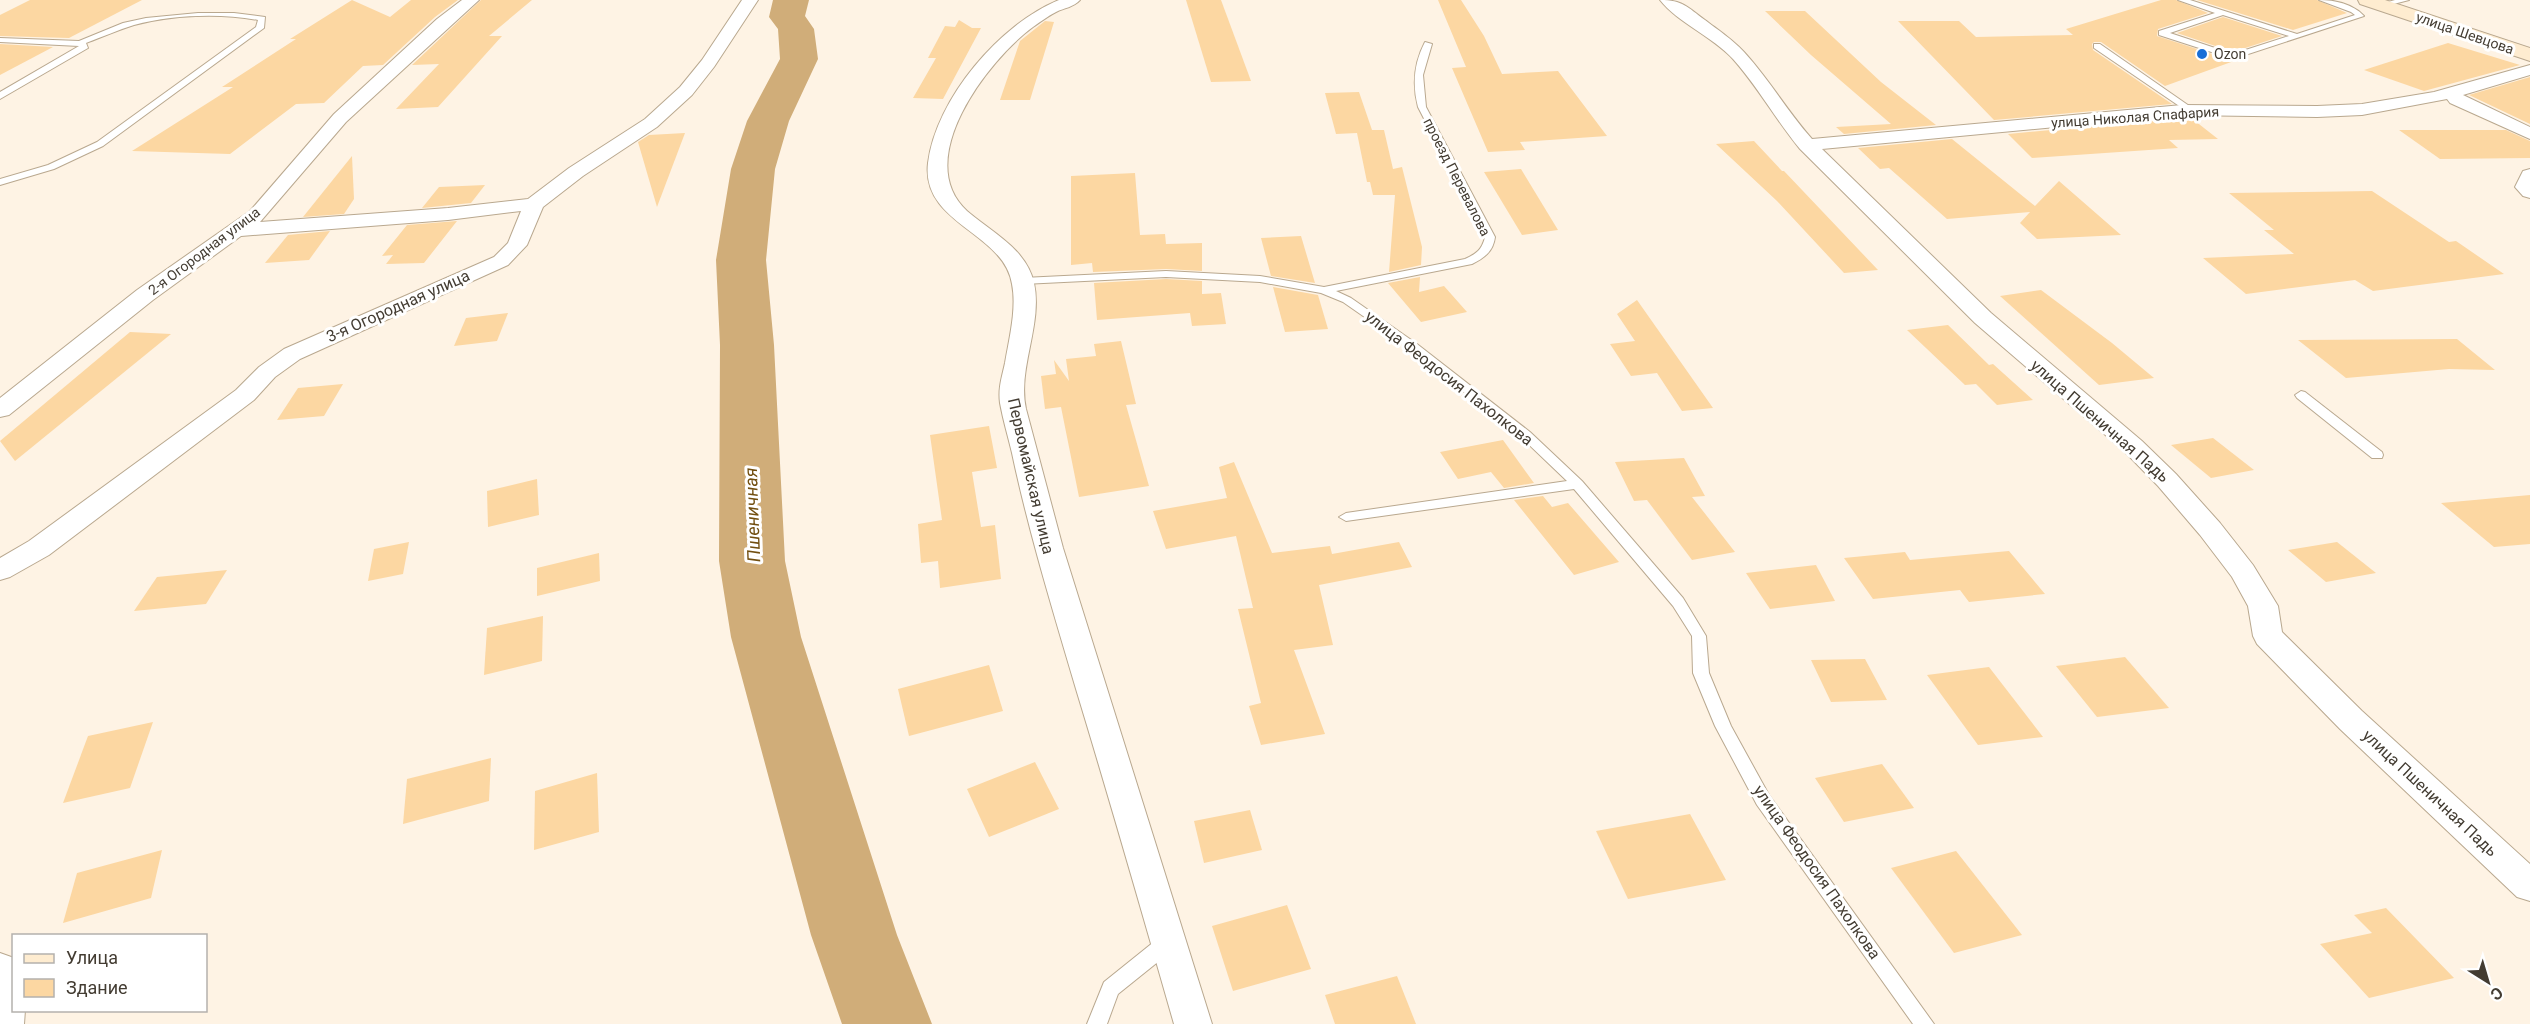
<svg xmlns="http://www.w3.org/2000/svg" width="2530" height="1024" font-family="Roboto,sans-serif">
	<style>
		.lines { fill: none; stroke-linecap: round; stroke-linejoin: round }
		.river { fill: #d0ad79; fill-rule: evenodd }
		.building { fill: #fcd7a2 }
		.lane-casing { stroke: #b9a88f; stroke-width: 2 }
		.street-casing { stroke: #b9a88f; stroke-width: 2 }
		.secondary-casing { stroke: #b9a88f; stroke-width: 2 }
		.lane { fill: #fff; fill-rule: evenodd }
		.street { fill: #fff; fill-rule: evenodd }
		.secondary { fill: #feecd0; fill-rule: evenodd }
		.poi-dot { fill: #186ed7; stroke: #fff; stroke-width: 2 }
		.labels { text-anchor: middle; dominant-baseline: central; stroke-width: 6; stroke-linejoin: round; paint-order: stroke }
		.far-street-label { font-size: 14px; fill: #433c32; stroke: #fff }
		.far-poi-label { font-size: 14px; fill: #433c32; stroke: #fff; text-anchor: start }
		.street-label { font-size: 16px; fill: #433c32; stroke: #fff }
		.water-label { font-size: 18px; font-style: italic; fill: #724f10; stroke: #fff }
	</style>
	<rect width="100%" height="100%" fill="#fef3e4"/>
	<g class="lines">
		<polygon class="river" points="773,0 809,0 805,16 814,29 818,59 789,121 775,169 766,260 774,345 785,561 801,637 897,935 932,1024 842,1024 811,935 731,637 719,561 720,345 716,260 731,169 747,121 780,59 778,29 769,17"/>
	</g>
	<g class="building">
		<polygon points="30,0 142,0 69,38 0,36 0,15"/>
		<polygon points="352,0 390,17 411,0 458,0 435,17 383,65 363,66 324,103 296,104 230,154 132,151 233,87 222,87 296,39 290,39"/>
		<polygon points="481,0 532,0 489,36 502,36 438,107 396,109 439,64 412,65"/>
		<polygon points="1186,0 1221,0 1251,81 1211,82"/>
		<polygon points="1438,0 1461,0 1484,36 1502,74 1558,71 1607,136 1520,142 1525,150 1488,152 1452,68 1466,67"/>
		<polygon points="2161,0 2176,0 2208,13 2158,29 2157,36 2234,61 2165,86 2101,42 2094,42 2092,44 2093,50 2172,104 1994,120 1898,21 1959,21 1976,37 2073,35 2066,29"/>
		<polygon points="2197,0 2317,0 2347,13 2293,30"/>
		<polygon points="1765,11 1805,11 1881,82 1936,125 1844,134 1836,127 1891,124 1811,55"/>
		<polygon points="2223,17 2282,36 2233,52 2177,33"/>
		<polygon points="959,20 972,28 981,28 943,99 913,98 936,58 928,58 945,26 955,27"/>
		<polygon points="1045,21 1054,22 1030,100 1000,100 1020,41"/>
		<polygon points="2448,43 2520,65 2424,91 2364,70"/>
		<polygon points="0,44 53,47 0,75"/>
		<polygon points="2530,77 2530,124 2469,95"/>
		<polygon points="1359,92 1372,130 1384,130 1393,169 1402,167 1422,247 1421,265 1389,272 1395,195 1373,195 1370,182 1367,182 1357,133 1336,134 1325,93"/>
		<polygon points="2190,117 2218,139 2169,140 2178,148 2032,158 2008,134"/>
		<polygon points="2399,130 2506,130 2530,141 2530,158 2440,159"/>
		<polygon points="685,133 657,207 638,142 649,135"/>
		<polygon points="1952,139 2035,206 2059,181 2121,235 2037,239 2020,223 2030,212 1947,219 1889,168 1880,169 1858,148"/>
		<polygon points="1754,141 1782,171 1784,171 1878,270 1844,273 1777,201 1716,144"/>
		<polygon points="352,156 354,199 344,214 303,217"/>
		<polygon points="1521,169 1558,230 1522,235 1484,172"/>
		<polygon points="1135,173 1140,235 1165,234 1166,244 1202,243 1202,271 1166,269 1093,272 1092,263 1071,265 1071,176"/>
		<polygon points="485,185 471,203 422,208 439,187"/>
		<polygon points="2372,191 2449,242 2456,241 2504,274 2373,291 2355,280 2246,294 2203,258 2294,254 2264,230 2274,230 2229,193"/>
		<polygon points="457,221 424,263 386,264 393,255 382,256 407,225"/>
		<polygon points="330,231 309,260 265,263 288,235"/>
		<polygon points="1301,236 1315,283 1271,276 1261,238"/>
		<polygon points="1420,277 1419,292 1444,286 1467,312 1421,322 1388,283"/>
		<polygon points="1166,279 1202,281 1202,294 1221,293 1226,324 1192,326 1190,313 1097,320 1094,283"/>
		<polygon points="1273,287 1318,295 1328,329 1285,332"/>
		<polygon points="2041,290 2112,343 2154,378 2099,385 2000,296"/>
		<polygon points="1637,300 1713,408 1682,411 1657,373 1631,376 1610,344 1635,341 1617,314"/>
		<polygon points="508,313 497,341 454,346 466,318"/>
		<polygon points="1948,325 1989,365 1993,364 2033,400 1997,405 1976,384 1965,385 1907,330"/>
		<polygon points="130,332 171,334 15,461 0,441"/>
		<polygon points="2457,339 2495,370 2449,369 2346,378 2298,340"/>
		<polygon points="1121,341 1136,404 1126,405 1149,486 1079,497 1061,407 1045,409 1041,376 1056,374 1054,360 1069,381 1066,359 1096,356 1094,344"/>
		<polygon points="343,384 324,416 277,420 298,388"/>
		<polygon points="989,426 997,468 972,472 981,527 995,525 1001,579 940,588 938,561 921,563 918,524 942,520 930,435"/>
		<polygon points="2213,438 2254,470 2211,478 2171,445"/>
		<polygon points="1503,440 1534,483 1504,488 1491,472 1458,479 1440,452"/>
		<polygon points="1684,458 1705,496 1692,497 1735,552 1692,560 1647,500 1634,501 1615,462"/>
		<polygon points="1234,462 1272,553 1330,546 1332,554 1399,542 1412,567 1319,585 1333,645 1294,650 1325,734 1261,745 1249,706 1261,703 1238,609 1253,608 1236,536 1166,549 1153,511 1227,498 1219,467"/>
		<polygon points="537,479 539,515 488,527 487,491"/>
		<polygon points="2530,495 2530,544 2494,547 2441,503"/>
		<polygon points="1543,496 1552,507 1568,503 1619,562 1574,575 1514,500"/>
		<polygon points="409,542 403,574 368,581 374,549"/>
		<polygon points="2337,542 2376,573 2326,582 2288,550"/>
		<polygon points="2009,551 2045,594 1969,602 1960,590 1873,599 1844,558 1905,552 1910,560"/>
		<polygon points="599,553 600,581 537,596 537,568"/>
		<polygon points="1816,565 1835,601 1770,609 1746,573"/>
		<polygon points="227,570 206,604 134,611 157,577"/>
		<polygon points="543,616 542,661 484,675 487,628"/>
		<polygon points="2125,657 2169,708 2097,717 2056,666"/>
		<polygon points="1865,659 1887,700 1831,702 1811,660"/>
		<polygon points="989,665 1003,711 909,736 898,689"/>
		<polygon points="1989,667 2043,737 1978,745 1927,675"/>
		<polygon points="153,722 130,788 63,803 88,736"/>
		<polygon points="491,758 489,801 403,824 407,779"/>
		<polygon points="1035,762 1059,809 989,837 967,789"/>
		<polygon points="1882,764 1914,808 1844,822 1815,778"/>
		<polygon points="597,773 599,832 534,850 535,791"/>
		<polygon points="1250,810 1262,850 1204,863 1194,821"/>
		<polygon points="1690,814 1726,880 1628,899 1596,831"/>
		<polygon points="162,850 151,898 63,923 77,873"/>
		<polygon points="1956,851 2022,935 1954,953 1891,868"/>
		<polygon points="1287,905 1311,969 1233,991 1212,926"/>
		<polygon points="2386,908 2454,978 2369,998 2320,944 2372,933 2354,915"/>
		<polygon points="1397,976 1416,1024 1335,1024 1325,995"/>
	</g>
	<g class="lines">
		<g class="lane-casing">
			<g id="lane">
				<path d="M 2178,0 L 2190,0 L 2297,34 L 2355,15 L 2351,12 L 2319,0 C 2335,0 2353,4 2364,16 L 2233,59 L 2159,35 L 2159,31 L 2215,13 ZM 2223,15 L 2289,36 L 2233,54 L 2170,33 Z"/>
				<polygon points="2395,0 2409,0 2382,7 2378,5"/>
				<path d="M 234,13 L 265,17 L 264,28 L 103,146 L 54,169 L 0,185 L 0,179 L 48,165 L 97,142 L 256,27 L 258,20 C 219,13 172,15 134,25 C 118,30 102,37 86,43 L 88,48 L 0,99 L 0,92 L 79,46 L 0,42 L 0,38 L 79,41 L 123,23 L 146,18 L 198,13 Z"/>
				<path d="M 1425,42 L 1432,44 L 1423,75 L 1426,107 L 1495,237 C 1493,252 1484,258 1472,264 L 1336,291 L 1351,298 L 1417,344 L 1530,432 L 1582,481 L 1683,598 L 1706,636 L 1709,673 L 1731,726 L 1769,795 L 1934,1024 L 1913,1024 L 1757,805 L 1715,726 L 1693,673 L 1692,636 L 1673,606 L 1574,489 L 1346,521 L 1339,517 L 1346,513 L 1567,481 L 1522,438 L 1409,348 L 1343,302 L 1321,293 L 1260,282 L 1166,277 L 1023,284 L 1018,281 L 1023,278 L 1166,271 L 1260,276 L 1324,287 L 1465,259 C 1476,254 1482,250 1485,237 L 1418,107 C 1412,84 1414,63 1425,42 Z"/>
				<polygon points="2094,44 2100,44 2195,110 2188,112 2094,48"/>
				<polygon points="2301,391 2305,392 2382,452 2383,455 2382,458 2372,458 2297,398 2295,395"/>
				<polygon points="1167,935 1174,937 1176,943 1174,949 1118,994 1107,1024 1087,1024 1104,982 1160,937"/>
			</g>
		</g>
		<g class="street-casing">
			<g id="street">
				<polygon points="462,0 479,0 346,122 260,222 448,208 528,199 569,168 645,119 680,87 702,60 742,0 758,0 714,67 692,95 657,127 583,176 543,207 527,245 508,265 300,359 275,377 254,400 49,555 10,577 0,580 0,558 29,541 236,390 259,367 284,349 494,257 508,243 521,211 448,220 241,236 153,300 9,415 0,417 0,398 137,290 250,211 334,114 437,19"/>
				<path d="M 1059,0 L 1080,0 C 1074,7 1064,8 1056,12 C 1048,16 1040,22 1033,27 C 988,60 911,160 967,211 C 991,232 1026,248 1034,283 C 1043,325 1017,368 1026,409 L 1063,548 L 1212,1024 L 1174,1024 C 1142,912 1110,801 1076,689 C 1053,611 1029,533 1012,453 C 1008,436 1003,420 1000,403 C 998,388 1002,377 1005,363 C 1009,339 1017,309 1012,284 C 1004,232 921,224 928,163 C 936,99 1000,24 1059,0 Z"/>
				<path d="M 1660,0 C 1683,0 1687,7 1705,20 C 1718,30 1732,39 1744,52 C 1769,79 1787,111 1812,139 L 2182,105 L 2317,106 L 2362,104 L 2434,92 L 2530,65 L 2530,75 L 2463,95 L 2530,127 L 2530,139 L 2450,103 L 2447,99 L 2362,115 L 2317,117 L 2182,115 L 1822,149 L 1991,313 L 2142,441 L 2176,474 L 2220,523 L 2253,565 L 2278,606 L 2282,632 L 2362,711 L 2530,864 L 2530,901 L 2517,897 L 2340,729 L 2257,644 L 2253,636 L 2248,606 L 2232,577 L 2200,535 L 2158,486 L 2124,451 L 1975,323 L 1800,149 C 1776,120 1758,87 1733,59 C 1713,37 1677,22 1660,0 Z"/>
				<polygon points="2530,169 2530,198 2523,196 2515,187 2523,171"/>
				<polygon points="0,953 14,958 14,1010 25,1010 24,1024 0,1024"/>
			</g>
		</g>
		<g class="secondary-casing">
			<polygon id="secondary" points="2358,0 2385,0 2530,48 2530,61 2360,4"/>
		</g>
		<use href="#lane" class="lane"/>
		<use href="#street" class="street"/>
		<use href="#secondary" class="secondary"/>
	</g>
	<circle class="poi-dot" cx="2202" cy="54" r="6"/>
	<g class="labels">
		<g class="far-street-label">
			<text transform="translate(2465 33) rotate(19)">улица Шевцова</text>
			<text transform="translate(2135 117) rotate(-4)">улица Николая Спафария</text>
			<text transform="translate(1457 177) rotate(63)">проезд Перевалова</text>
			<text transform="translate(204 251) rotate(-37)">2-я Огородная улица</text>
		</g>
		<g class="far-poi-label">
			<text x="2214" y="54">Ozon</text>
		</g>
		<g class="street-label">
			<text transform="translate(398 306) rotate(-24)">3-я Огородная улица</text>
			<text transform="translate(1449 378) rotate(38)">улица Феодосия Пахолкова</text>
			<text transform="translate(2100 421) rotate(41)">улица Пшеничная Падь</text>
			<text transform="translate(1031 476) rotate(77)">Первомайская улица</text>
			<text transform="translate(2430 793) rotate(43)">улица Пшеничная Падь</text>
			<text transform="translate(1817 872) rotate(55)">улица Феодосия Пахолкова</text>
		</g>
		<g class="water-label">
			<text transform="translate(752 515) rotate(-92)">Пшеничная</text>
		</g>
	</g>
	<rect x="12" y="934" width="195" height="78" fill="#ffffff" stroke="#b4b1ad" stroke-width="1.5"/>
	<rect x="24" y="954" width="30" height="9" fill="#feecd0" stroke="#b4b1ad" stroke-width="1.5"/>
	<text x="66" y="964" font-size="18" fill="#433c32">Улица</text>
	<rect x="24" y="979" width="30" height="18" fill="#fcd7a2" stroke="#b4b1ad" stroke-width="1.5"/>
	<text x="66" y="994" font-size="18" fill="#433c32">Здание</text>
	<g transform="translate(2488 982) rotate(143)" stroke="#ffffff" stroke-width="4.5" paint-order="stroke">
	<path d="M0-4.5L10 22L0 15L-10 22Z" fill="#433c32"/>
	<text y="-9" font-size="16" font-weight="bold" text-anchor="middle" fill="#433c32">С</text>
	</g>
</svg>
